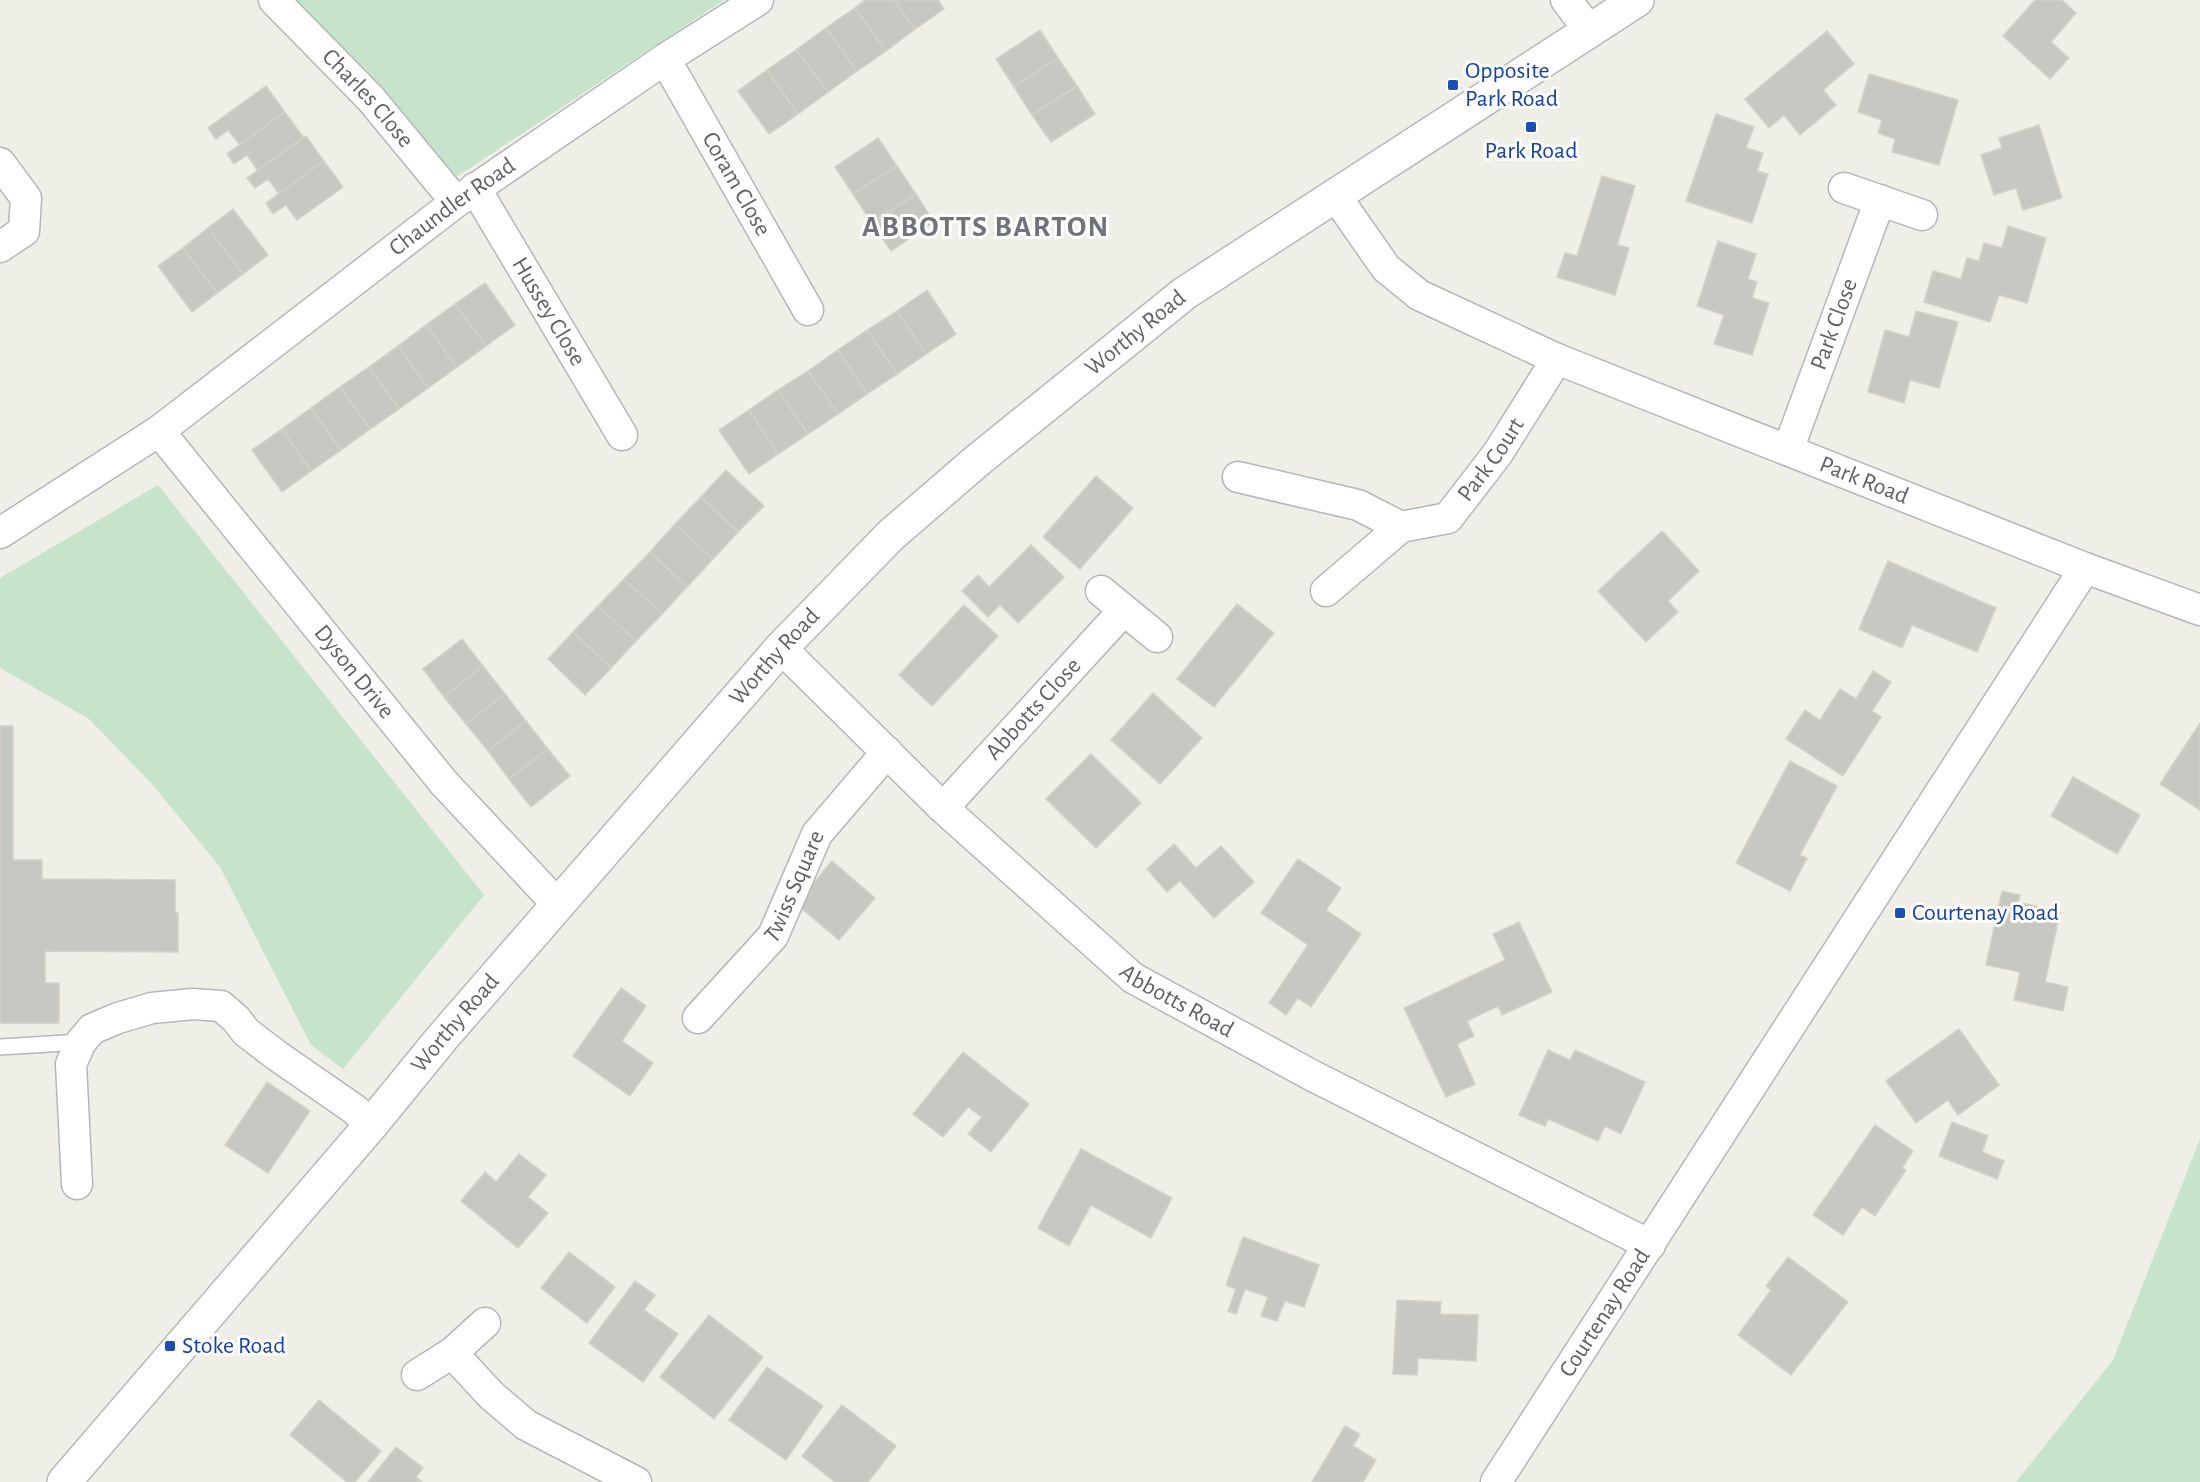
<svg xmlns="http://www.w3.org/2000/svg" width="2200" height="1482" font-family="'Alegreya Sans',sans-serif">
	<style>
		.green { fill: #c6e4ca }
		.building { fill: #c8c8c2; stroke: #d4d1c6; stroke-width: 1.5 }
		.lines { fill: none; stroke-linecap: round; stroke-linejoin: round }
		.service-casing { stroke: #b4b6ba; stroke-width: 18 }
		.minor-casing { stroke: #b4b6ba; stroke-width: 33 }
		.secondary-casing { stroke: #b6b8bd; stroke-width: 36 }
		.service { stroke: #fff; stroke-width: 15 }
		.minor { stroke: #fff; stroke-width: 30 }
		.secondary { stroke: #fff; stroke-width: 33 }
		.transit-dot { fill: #1a4fb4; stroke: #fff; stroke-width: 2 }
		.labels { text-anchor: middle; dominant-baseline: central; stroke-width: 6; stroke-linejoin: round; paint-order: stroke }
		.transit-label { font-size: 24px; fill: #164399; stroke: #fff; text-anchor: start }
		.street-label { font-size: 24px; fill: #5f6166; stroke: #fff }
		.district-label { font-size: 30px; font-weight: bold; letter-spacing: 1.5px; fill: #707378; stroke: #fff }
	</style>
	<rect width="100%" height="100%" fill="#efeee7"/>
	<g class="green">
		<polygon points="287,0 724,0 455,178"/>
		<polygon points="158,485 484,895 343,1069 311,1045 220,867 152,784 89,719 0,668 0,578"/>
		<polygon points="2200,1139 2200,1482 2016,1482 2113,1360"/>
	</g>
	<g class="building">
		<polygon points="865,0 894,0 915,29 886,51 855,8"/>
		<polygon points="894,0 938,0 944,9 915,29"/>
		<polygon points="2035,0 2062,0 2076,13 2051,42 2069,58 2050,79 2003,36"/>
		<polygon points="855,8 886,51 857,71 826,28"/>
		<polygon points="826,28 857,71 828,92 796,50"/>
		<polygon points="1040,30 1058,58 1014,87 996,59"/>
		<polygon points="1827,31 1854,64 1823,90 1836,105 1800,135 1784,115 1769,128 1745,99"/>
		<polygon points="796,50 828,92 798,114 767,70"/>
		<polygon points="1058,58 1077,86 1032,115 1014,87"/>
		<polygon points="767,70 798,114 769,134 738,91"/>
		<polygon points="1869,74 1958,100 1939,165 1892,152 1895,139 1878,133 1882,120 1858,112"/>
		<polygon points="266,86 285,112 240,145 228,130 216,139 208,128"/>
		<polygon points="1077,86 1095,114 1051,142 1032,115"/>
		<polygon points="285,112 303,137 258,171 247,155 234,164 227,154"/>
		<polygon points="1716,114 1754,127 1746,148 1763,153 1757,171 1768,174 1752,223 1686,201"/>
		<polygon points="2039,125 2062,198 2023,210 2016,188 1994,195 1981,155 2002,148 1999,138"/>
		<polygon points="306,136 324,161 279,194 268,179 255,188 247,178"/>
		<polygon points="878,138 897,166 853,194 835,167"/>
		<polygon points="324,161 343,187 297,220 286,205 273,214 266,203"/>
		<polygon points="897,166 916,194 872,223 853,194"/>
		<polygon points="1602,176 1635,186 1617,245 1629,248 1615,295 1557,277 1565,253 1577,256"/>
		<polygon points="916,194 934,222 891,251 872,223"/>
		<polygon points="233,209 268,255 243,274 208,228"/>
		<polygon points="2008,226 2046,238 2027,303 1999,295 1990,322 1924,302 1933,271 1961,279 1967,258 1979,261 1984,243 2002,248"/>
		<polygon points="208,228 243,274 217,293 183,248"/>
		<polygon points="1718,241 1756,254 1748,279 1757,282 1752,298 1769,303 1752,355 1714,344 1724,315 1697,306"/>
		<polygon points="183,248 217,293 192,312 158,266"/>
		<polygon points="485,283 515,325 486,346 455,304"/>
		<polygon points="927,290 956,334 926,354 897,311"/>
		<polygon points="455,304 486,346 457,367 426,325"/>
		<polygon points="897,311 926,354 897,374 867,330"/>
		<polygon points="1916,311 1958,322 1939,388 1910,380 1904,403 1868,392 1885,330 1909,337"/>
		<polygon points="426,325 457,367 428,388 398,346"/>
		<polygon points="867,330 897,374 867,394 838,350"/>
		<polygon points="398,346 428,388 399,409 369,367"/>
		<polygon points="838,350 867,394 838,414 808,371"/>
		<polygon points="369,367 399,409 370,429 340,387"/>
		<polygon points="808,371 838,414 808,434 778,390"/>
		<polygon points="340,387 370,429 341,450 311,408"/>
		<polygon points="778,390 808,434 778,454 749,410"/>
		<polygon points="311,408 341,450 311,471 282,429"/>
		<polygon points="749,410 778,454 749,474 719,430"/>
		<polygon points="282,429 311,471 282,492 252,450"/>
		<polygon points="726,470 764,506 738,532 701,497"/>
		<polygon points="1096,476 1133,508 1080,569 1043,537"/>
		<polygon points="701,497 738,532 713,559 675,524"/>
		<polygon points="675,524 713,559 687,587 650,552"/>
		<polygon points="1662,531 1699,571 1668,601 1678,612 1646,642 1598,591"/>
		<polygon points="1031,545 1064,577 1018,623 1000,605 988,617 962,591 978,575 989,587"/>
		<polygon points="650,552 687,587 662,614 624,579"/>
		<polygon points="1888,561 1996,608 1977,652 1912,625 1902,648 1859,629"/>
		<polygon points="624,579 662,614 636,641 598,606"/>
		<polygon points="1237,604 1274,633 1214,707 1177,679"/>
		<polygon points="964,605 998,636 932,706 899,675"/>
		<polygon points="598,606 636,641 611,668 573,632"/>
		<polygon points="573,632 611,668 585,695 548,659"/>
		<polygon points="462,639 483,666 444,697 423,669"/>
		<polygon points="483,666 505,694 466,724 444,697"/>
		<polygon points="1873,671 1891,682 1872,711 1881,717 1843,776 1786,739 1805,710 1820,720 1840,689 1856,699"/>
		<polygon points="1153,693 1202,738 1160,784 1111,740"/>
		<polygon points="505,694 526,721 488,751 466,724"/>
		<polygon points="526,721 548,749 509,779 488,751"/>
		<polygon points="2200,723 2200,810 2160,784"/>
		<polygon points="0,726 13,726 13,860 42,860 42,879 175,880 175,913 178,913 178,952 45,951 45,983 59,983 59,1023 0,1023"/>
		<polygon points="548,749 570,776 531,807 509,779"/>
		<polygon points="1091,754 1141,803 1096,848 1046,799"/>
		<polygon points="1790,761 1837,786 1800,855 1807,858 1790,891 1736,863"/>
		<polygon points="2073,777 2140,815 2117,854 2051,816"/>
		<polygon points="1174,844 1196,868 1221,846 1254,882 1214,918 1180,881 1167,892 1147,869"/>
		<polygon points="1298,859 1341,888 1326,910 1361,934 1311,1007 1298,998 1286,1015 1269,1003 1308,945 1261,913"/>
		<polygon points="832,861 875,898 839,940 796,904"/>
		<polygon points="2002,891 2020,895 2018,902 2060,912 2045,982 2068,987 2063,1011 2014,1000 2020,972 1986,965"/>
		<polygon points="1519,922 1552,992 1502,1015 1498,1006 1467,1021 1474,1036 1457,1044 1475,1084 1446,1097 1404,1008 1505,960 1493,934"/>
		<polygon points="621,988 646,1006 622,1041 653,1063 630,1096 573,1056"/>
		<polygon points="1959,1029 1999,1085 1958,1115 1948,1100 1916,1123 1886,1081"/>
		<polygon points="1548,1050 1570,1060 1575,1050 1645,1082 1621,1134 1605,1126 1598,1141 1548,1119 1545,1126 1519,1115"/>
		<polygon points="963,1052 1029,1104 991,1152 968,1134 982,1117 968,1107 943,1137 913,1114"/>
		<polygon points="267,1082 310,1111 268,1173 225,1145"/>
		<polygon points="1952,1122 1988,1136 1982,1152 2004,1161 1997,1179 1939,1156"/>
		<polygon points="1875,1125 1913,1151 1902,1168 1906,1170 1875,1216 1862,1207 1843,1235 1813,1215"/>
		<polygon points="1081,1149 1172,1198 1151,1238 1091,1205 1069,1246 1038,1228"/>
		<polygon points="519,1154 546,1175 528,1197 548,1213 518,1248 461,1201 485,1172 496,1182"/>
		<polygon points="1243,1237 1319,1265 1304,1307 1285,1301 1277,1321 1261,1316 1268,1297 1245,1289 1236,1314 1228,1311 1236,1289 1226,1285"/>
		<polygon points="569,1252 615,1287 587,1323 541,1288"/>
		<polygon points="1788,1257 1848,1302 1791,1375 1738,1335 1771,1290 1766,1286"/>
		<polygon points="635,1281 655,1295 644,1310 678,1334 643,1382 589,1343"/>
		<polygon points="1397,1300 1441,1302 1440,1314 1478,1315 1476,1361 1418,1358 1417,1375 1393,1374"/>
		<polygon points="709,1315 763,1357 714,1419 660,1377"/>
		<polygon points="767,1367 823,1406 786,1460 729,1420"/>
		<polygon points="319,1400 381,1451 355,1482 347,1482 290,1435"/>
		<polygon points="842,1405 896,1446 868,1482 835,1482 802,1456"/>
		<polygon points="1345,1426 1360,1434 1353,1446 1376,1460 1363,1482 1312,1482"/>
		<polygon points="396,1447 423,1468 416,1477 422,1482 368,1482"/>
	</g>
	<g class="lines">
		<g class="service-casing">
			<polyline id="service" points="0,1047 81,1042"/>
		</g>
		<g class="minor-casing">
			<g id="minor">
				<path id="s1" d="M 274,0 L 371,99 L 456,202"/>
				<polyline points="1566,0 1590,31"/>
				<path id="s2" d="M 665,59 L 808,310"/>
				<polyline points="0,163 26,198 24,231 0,247"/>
				<path id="s3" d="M 475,188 L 622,435"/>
				<polyline points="1844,188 1922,215"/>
				<path id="s4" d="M 1335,195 L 1386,268 L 1419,295 L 1557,359 L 2085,568 L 2200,610"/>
				<path id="s5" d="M 159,431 L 444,783 L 558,905"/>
				<path id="s6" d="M 1788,450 L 1880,200"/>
				<polyline points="1238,477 1358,505 1401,527"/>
				<path id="s7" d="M 0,533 L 159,431 L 456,202 L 665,59 L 758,0"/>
				<polyline points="1101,591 1157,637"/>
				<path id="s8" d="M 1326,591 L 1401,527 L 1448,518 L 1498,453 L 1557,359"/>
				<path id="s9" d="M 781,648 L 943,808 L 1133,978 L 1313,1076 L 1650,1245"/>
				<path id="s10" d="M 943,808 L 1124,610"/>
				<path id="s11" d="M 698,1018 L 773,936 L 817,834 L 887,752"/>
				<polyline points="77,1184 71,1064 81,1042 92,1029 118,1018 152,1008 193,1004 221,1006 236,1019 246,1032 276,1055 354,1109 371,1125"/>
				<polyline points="452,1353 491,1395 526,1425 636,1482"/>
				<polyline points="417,1375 452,1353 485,1323"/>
				<path id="s12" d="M 1496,1482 L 2085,568"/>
			</g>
		</g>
		<g class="secondary-casing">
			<g id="secondary">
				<path id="s13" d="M 64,1482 L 371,1125 L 442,1038 L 781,648 L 891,535 L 978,460 L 1185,293 L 1637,0"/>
			</g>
		</g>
		<use href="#service" class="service"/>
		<use href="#minor" class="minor"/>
		<use href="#secondary" class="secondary"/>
	</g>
	<g class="transit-dot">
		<rect x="1447" y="79" width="12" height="12" rx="3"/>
		<rect x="1525" y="121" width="12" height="12" rx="3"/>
		<rect x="1894" y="907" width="12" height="12" rx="3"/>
		<rect x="164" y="1340" width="12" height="12" rx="3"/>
	</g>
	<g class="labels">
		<g class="transit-label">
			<text x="1465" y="71">Opposite<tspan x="1465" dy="28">Park Road</tspan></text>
			<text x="1531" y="151" text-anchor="middle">Park Road</text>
			<text x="1912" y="913">Courtenay Road</text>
			<text x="182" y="1346">Stoke Road</text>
		</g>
		<g class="street-label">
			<text stroke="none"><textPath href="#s1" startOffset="136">Charles Close</textPath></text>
			<text stroke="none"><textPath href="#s2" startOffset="144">Coram Close</textPath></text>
			<text stroke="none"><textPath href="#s7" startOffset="558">Chaundler Road</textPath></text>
			<text stroke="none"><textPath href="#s3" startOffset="144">Hussey Close</textPath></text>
			<text stroke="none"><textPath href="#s6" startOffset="134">Park Close</textPath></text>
			<text stroke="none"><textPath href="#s13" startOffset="1575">Worthy Road</textPath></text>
			<text stroke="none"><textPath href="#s8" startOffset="219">Park Court</textPath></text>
			<text stroke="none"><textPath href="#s4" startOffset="614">Park Road</textPath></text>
			<text stroke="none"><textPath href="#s13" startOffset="1089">Worthy Road</textPath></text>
			<text stroke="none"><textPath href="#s5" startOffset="310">Dyson Drive</textPath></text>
			<text stroke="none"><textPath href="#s10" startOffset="134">Abbotts Close</textPath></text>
			<text stroke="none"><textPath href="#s11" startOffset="165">Twiss Square</textPath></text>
			<text stroke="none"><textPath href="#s9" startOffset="532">Abbotts Road</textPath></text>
			<text stroke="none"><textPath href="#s13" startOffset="603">Worthy Road</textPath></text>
			<text stroke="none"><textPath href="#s12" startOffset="201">Courtenay Road</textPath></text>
		</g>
		<g class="district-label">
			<text x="986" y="227">ABBOTTS BARTON</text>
		</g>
	</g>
</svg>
